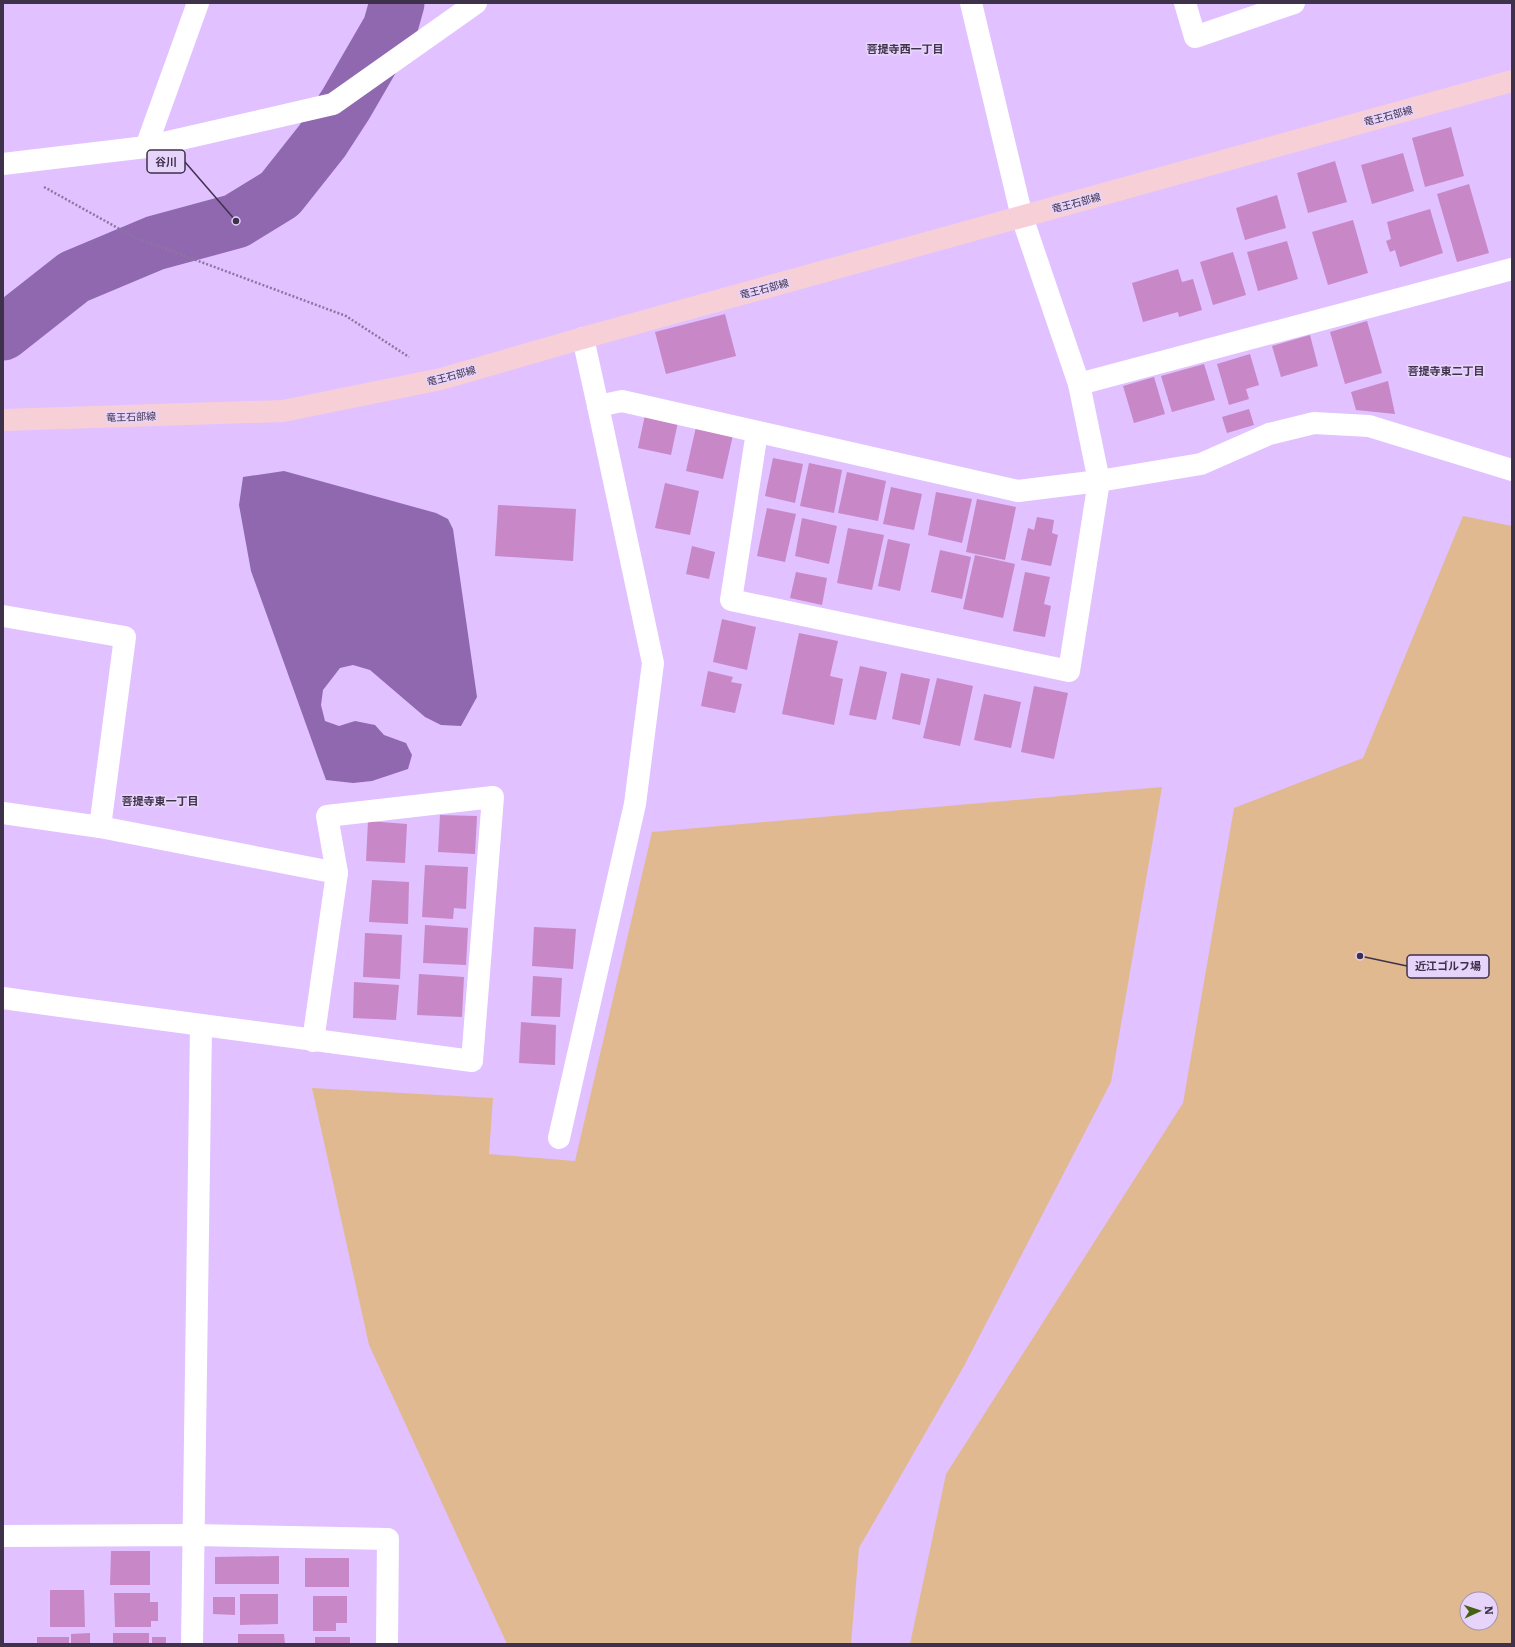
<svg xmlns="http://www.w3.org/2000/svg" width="1515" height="1647" font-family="Literata,'Noto Sans JP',serif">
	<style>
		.green { fill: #e1b990; fill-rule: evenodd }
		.water { fill: #8f68b0 }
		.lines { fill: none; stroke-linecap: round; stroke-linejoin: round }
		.river { stroke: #8f68b0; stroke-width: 55 }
		.building { fill: #c887c6 }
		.path { stroke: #8c76a0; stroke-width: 2.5; stroke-dasharray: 2 2; stroke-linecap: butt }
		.street { stroke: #fff; stroke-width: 22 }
		.secondary { stroke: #fff; stroke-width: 22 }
		.primary { stroke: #f7d0d7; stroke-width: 22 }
		.labels { text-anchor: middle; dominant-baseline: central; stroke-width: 3.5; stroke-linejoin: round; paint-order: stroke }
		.street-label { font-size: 10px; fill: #3e314a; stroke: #e7d4fa }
		.neighbourhood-label { font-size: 11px; font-weight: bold; fill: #3e314a; stroke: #e7d4fa }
		.leader { fill: none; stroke: #3e314a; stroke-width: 1.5 }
		.callout-dot { fill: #3e314a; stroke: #e7d4fa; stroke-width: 1.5 }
		.callout { fill: #e7d4fa; stroke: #3e314a; stroke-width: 1.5 }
		.callout-label { font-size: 11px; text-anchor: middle; font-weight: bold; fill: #3e314a }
	</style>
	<rect width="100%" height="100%" fill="#e1c1ff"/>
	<g class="green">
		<path d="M 1463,516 L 1512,526 L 1512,1644 L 910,1644 L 946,1474 L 1183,1103 L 1234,808 L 1363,758 ZM 1467,1599 L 1491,1599 L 1491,1623 L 1467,1623 Z"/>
		<polygon points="1162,787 1111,1082 964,1366 859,1548 851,1644 507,1644 369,1345 312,1088 493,1098 489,1154 575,1161 652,832"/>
	</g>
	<polygon class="water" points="284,471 436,513 448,519 453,529 477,697 461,726 441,725 425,717 370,670 353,665 340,668 323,690 321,705 325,721 339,726 355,721 375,725 384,735 406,743 412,755 408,769 372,781 353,783 326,780 251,571 239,505 243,477"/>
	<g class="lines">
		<polyline class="river" points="3,333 74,277 155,243 236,221 280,194 322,141 346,104 390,28 397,3"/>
	</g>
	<g class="building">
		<polygon points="1451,127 1464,176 1425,187 1412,138"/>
		<polygon points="1403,153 1414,191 1372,204 1361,165"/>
		<polygon points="1335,161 1347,202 1308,213 1297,173"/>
		<polygon points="1469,184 1489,253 1457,262 1437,194"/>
		<polygon points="1277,195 1286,228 1245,240 1236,208"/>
		<polygon points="1430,209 1443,253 1400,267 1395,250 1390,252 1386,241 1391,239 1387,222"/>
		<polygon points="1353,220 1368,273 1328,285 1312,232"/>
		<polygon points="1287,241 1298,279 1258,291 1247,252"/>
		<polygon points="1233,252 1246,295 1213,305 1200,262"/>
		<polygon points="1178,269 1182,282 1193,279 1202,310 1179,317 1178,312 1143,322 1132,283"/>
		<polygon points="725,314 736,356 666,374 655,332"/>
		<polygon points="1367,321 1382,373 1345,384 1330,332"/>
		<polygon points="1310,335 1318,366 1281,377 1272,346"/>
		<polygon points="1250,354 1259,385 1246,389 1249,399 1229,405 1217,364"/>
		<polygon points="1204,364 1215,400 1172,412 1161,376"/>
		<polygon points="1154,377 1165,414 1134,423 1123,386"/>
		<polygon points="1388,381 1395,414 1356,410 1351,392"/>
		<polygon points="1249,409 1254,425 1227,433 1222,417"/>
		<polygon points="645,415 678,422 671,455 638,448"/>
		<polygon points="696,427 733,435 723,479 686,471"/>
		<polygon points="773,458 803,464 795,503 765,496"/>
		<polygon points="809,463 842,470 834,513 800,506"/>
		<polygon points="847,472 886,481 878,521 838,513"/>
		<polygon points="665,483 699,491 690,535 655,528"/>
		<polygon points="891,487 922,494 914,530 883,524"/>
		<polygon points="936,492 972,499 962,543 928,535"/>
		<polygon points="977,499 1016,507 1005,560 966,552"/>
		<polygon points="498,505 576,509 573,561 495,556"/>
		<polygon points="767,508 796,514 785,562 757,556"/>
		<polygon points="1037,517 1054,520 1052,533 1058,535 1051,566 1021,560 1028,528 1034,530"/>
		<polygon points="802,518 837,526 829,564 795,556"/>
		<polygon points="848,528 884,535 872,590 837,583"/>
		<polygon points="888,539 910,544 900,591 878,586"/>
		<polygon points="692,546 715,552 709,579 686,574"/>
		<polygon points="940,550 971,557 962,599 931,592"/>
		<polygon points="975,555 1015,564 1003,618 963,609"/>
		<polygon points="796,572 827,578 822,605 790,598"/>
		<polygon points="1025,572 1050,577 1044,604 1051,606 1045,637 1013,631"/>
		<polygon points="722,619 756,627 747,670 713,662"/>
		<polygon points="799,633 838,641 830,676 843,679 834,725 782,714"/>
		<polygon points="860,666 887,672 876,720 849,715"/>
		<polygon points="708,671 733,677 731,682 742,684 735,713 701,706"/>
		<polygon points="901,673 930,679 920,725 892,719"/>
		<polygon points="937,678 973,686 960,746 923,738"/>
		<polygon points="1034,686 1068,693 1054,759 1021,752"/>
		<polygon points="984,694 1021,702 1011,748 974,740"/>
		<polygon points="440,815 477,816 475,854 438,852"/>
		<polygon points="368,821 407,824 405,863 366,861"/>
		<polygon points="425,865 468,867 466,909 454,908 453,919 422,917"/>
		<polygon points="372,880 409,882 408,924 369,922"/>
		<polygon points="425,925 468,928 466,965 423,963"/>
		<polygon points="534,927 576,929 573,969 532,966"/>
		<polygon points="365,933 402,935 400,979 363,977"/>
		<polygon points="419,974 464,977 462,1017 417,1015"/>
		<polygon points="533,976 562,978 560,1017 531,1016"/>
		<polygon points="354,982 399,985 396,1020 353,1018"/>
		<polygon points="521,1022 556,1025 555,1065 519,1063"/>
		<polygon points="111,1551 150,1551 150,1585 110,1585"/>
		<polygon points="279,1556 279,1584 215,1584 215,1557"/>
		<rect x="305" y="1558" width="44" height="29"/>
		<polygon points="50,1590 84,1590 85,1627 50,1627"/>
		<polygon points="114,1593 150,1593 150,1602 158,1602 158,1621 151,1621 151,1627 115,1627"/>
		<polygon points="240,1594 278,1594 278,1624 240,1625"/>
		<polygon points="313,1596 347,1596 347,1623 336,1623 336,1631 313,1631"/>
		<polygon points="213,1597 235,1597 235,1615 213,1614"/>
		<polygon points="90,1633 90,1644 71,1644 71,1634"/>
		<rect x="113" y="1633" width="36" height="11"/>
		<polygon points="238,1634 284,1634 285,1644 238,1644"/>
		<rect x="37" y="1637" width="32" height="7"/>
		<rect x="152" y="1637" width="14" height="7"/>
		<rect x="315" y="1637" width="35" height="7"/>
	</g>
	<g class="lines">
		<polyline class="path" points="44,187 134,237 346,316 409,357"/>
		<g class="street">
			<polyline points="1185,3 1195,37 1294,3"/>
			<polyline points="146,147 198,3"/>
			<polyline points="583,338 598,406 622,401 1018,491 1099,481 1201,464 1269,434 1314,423 1369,426 1512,470"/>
			<polyline points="1079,384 1512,269"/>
			<polyline points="757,432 731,600 1069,671 1099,481 1079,384 1022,217 971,3"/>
			<polyline points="3,616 125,637 100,827"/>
			<polyline points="3,813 100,827 337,873"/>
			<path d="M 3,998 C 159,1020 315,1041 472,1061 L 493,797 L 327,816 L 337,873 L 313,1041"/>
			<polyline points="559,1138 635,804 653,663 598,406"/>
			<polyline points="3,1536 194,1535 388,1539 387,1644"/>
			<polyline points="192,1644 201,1026"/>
		</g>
		<polyline class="secondary" points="3,164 146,147 333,104 476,3"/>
		<polyline class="primary" points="3,420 283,411 441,379 583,338 1512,81"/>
	</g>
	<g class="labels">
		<g class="street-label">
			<text transform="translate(1388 115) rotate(-15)">竜王石部線</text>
			<text transform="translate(1076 202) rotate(-15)">竜王石部線</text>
			<text transform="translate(764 288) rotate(-15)">竜王石部線</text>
			<text transform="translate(451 375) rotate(-15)">竜王石部線</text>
			<text transform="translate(131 416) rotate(-2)">竜王石部線</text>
		</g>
		<g class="neighbourhood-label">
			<text x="905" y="48">菩提寺西一丁目</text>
			<text x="1446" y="370">菩提寺東二丁目</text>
			<text x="160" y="800">菩提寺東一丁目</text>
		</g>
	</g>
	<path class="leader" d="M236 221L185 162M1360 956L1407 966"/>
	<g class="callout-dot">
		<circle cx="236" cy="221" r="4"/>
		<circle cx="1360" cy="956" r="4"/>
	</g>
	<g class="callout">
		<rect x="147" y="150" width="38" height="23" rx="4"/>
		<rect x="1407" y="955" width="82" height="23" rx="4"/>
	</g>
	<g class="callout-label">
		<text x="166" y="166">谷川</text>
		<text x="1448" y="970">近江ゴルフ場</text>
	</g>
	<rect width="1515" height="1647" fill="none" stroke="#3e314a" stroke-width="8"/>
	<g transform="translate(1479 1611) rotate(87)"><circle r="19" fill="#e7d4fa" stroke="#a393b4"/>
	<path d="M0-3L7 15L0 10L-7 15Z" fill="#456113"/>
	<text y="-6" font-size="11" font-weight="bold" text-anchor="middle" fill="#3e314a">N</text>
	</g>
</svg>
